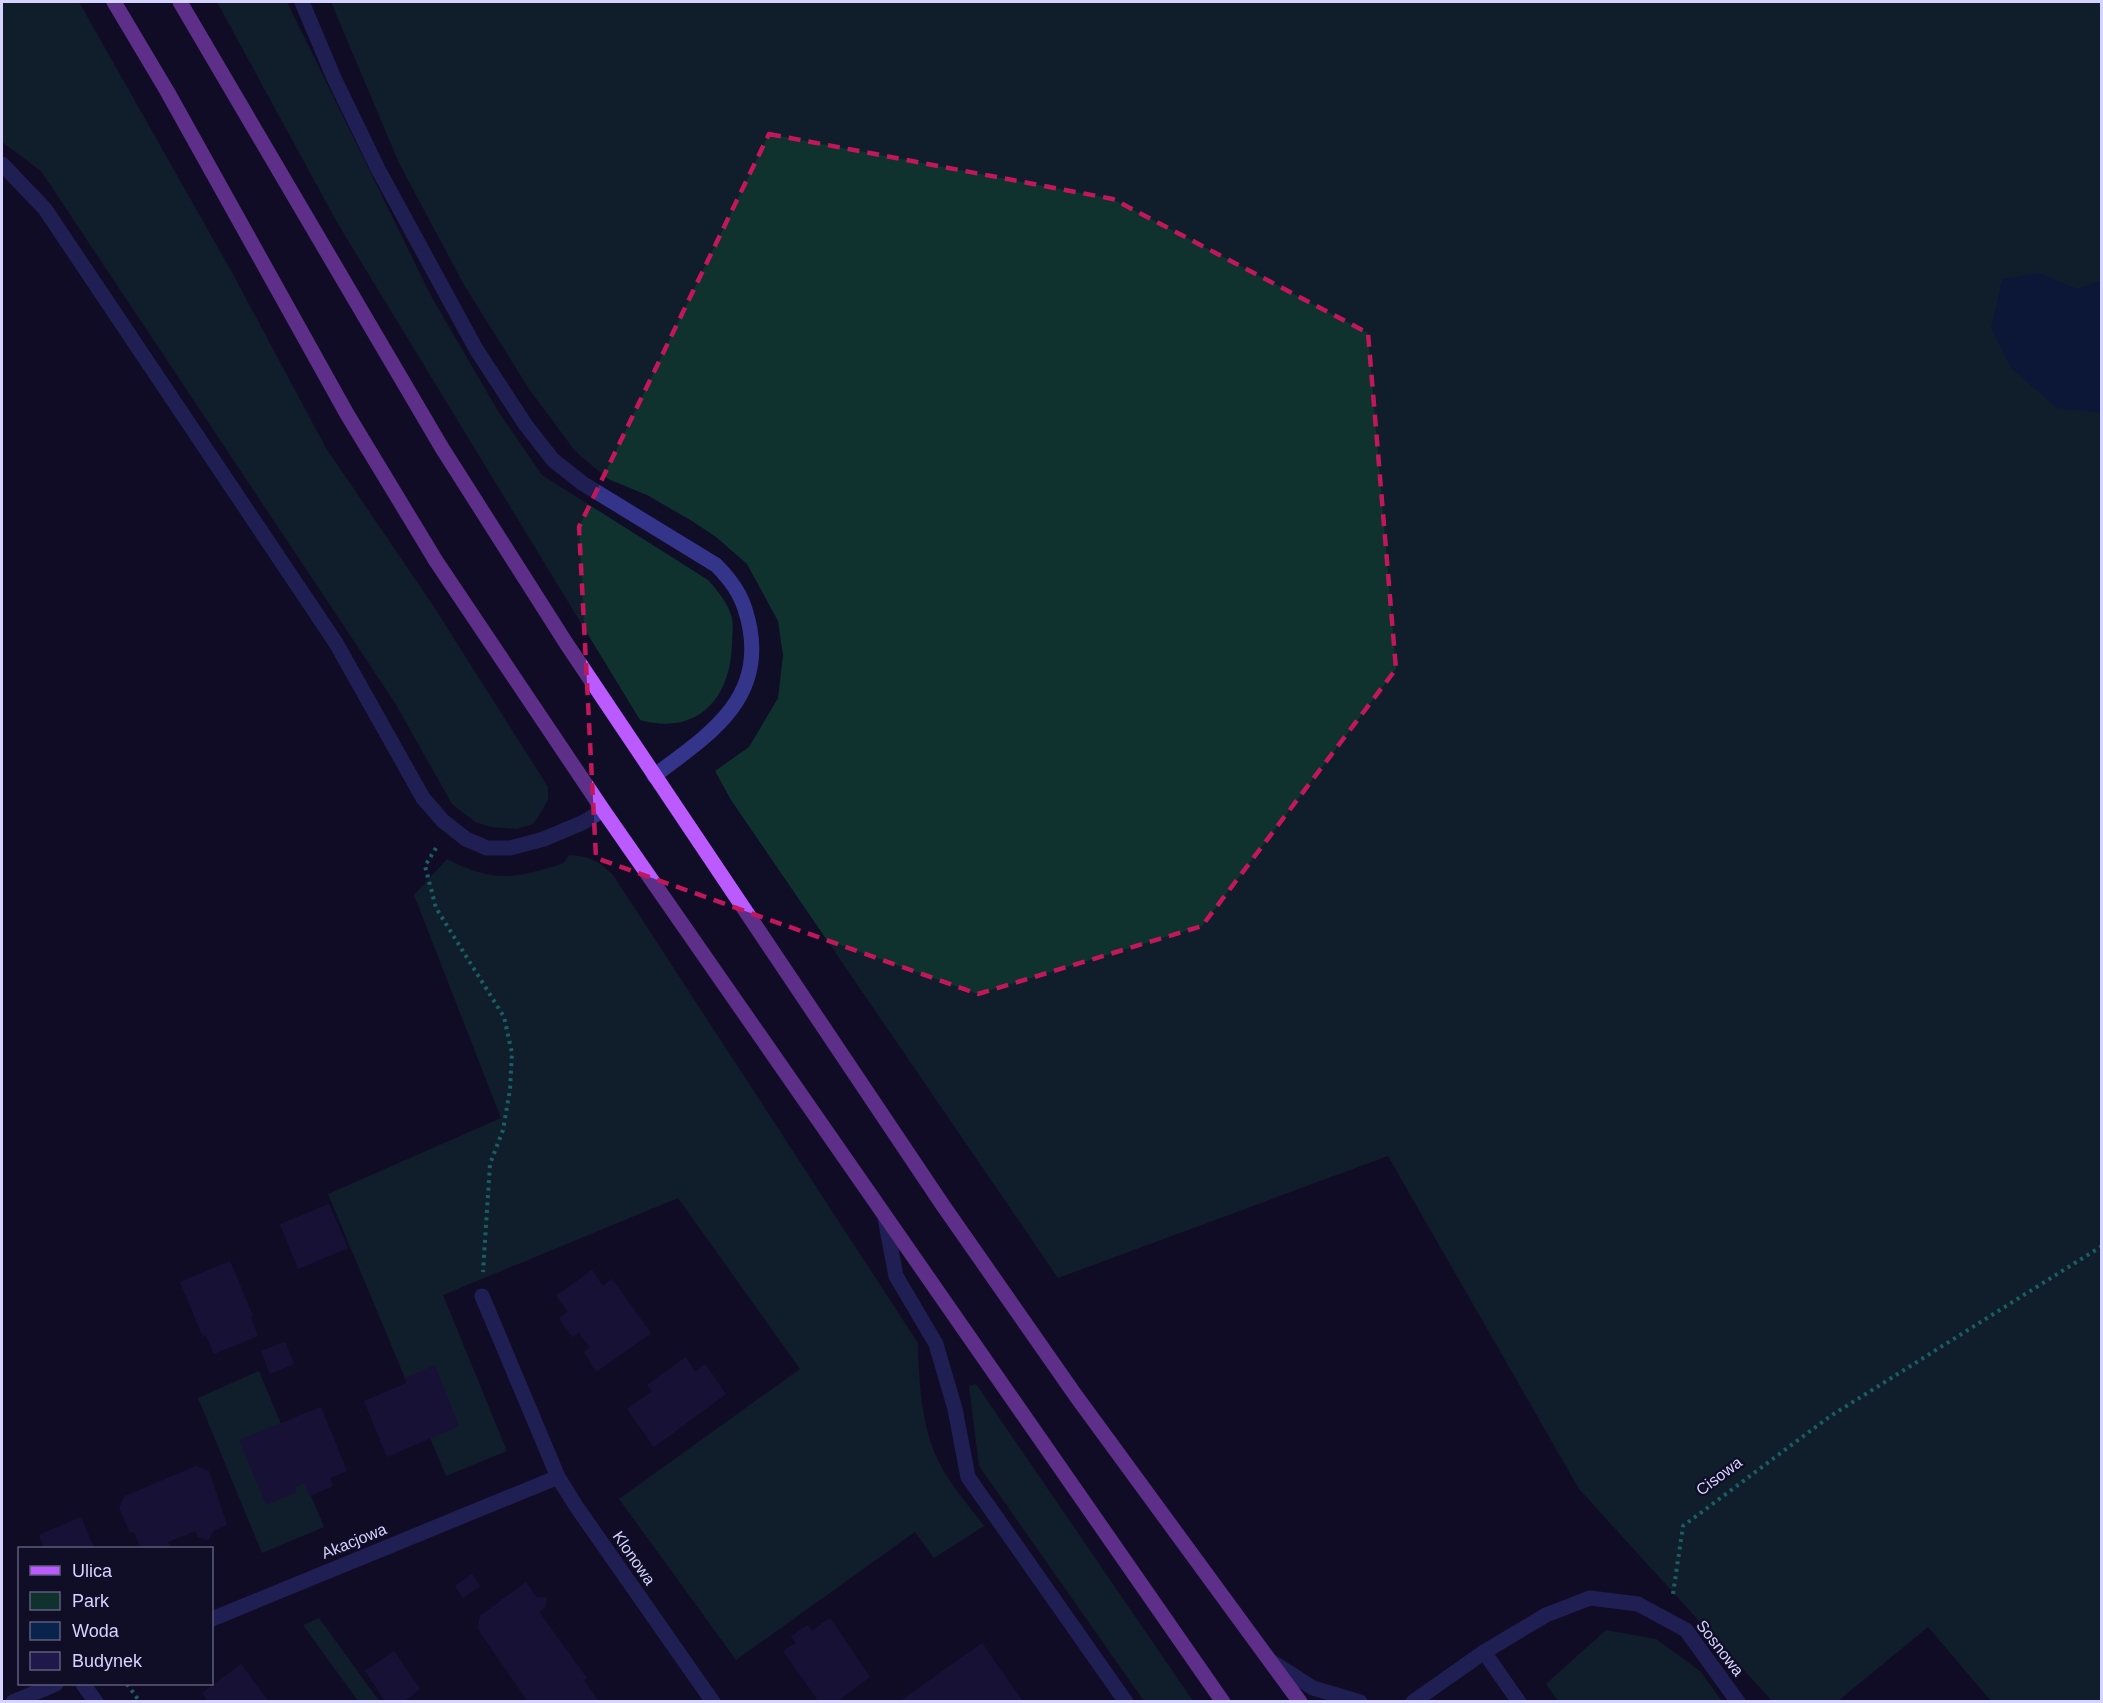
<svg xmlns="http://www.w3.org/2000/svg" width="2103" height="1703" font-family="Arial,sans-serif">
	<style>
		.green { fill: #10322f }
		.water { fill: #08244c }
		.building { fill: #1f184a }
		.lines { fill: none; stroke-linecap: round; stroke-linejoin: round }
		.path { stroke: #25c1b0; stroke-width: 4; stroke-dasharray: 3 4.5; stroke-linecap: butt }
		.minor { stroke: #34358a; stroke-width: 15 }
		.major { stroke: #ba5aff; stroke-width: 15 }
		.marked { fill: none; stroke: #c2185b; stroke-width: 4.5; stroke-dasharray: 12 8; stroke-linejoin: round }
		.labels { text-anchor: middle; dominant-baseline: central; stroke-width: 4.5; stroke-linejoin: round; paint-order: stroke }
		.street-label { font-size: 16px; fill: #d6d3ff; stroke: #100d27 }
	</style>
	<rect width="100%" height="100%" fill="#100d27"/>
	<g class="green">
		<polygon points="2,2 79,2 234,276 326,448 434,607 548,787 548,800 540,814 533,824 517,829 491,827 475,822 452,804 395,703 41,171 2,142"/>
		<path d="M 217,2 L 287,2 L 431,296 L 498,411 L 542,475 L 708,580 C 717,590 727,602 731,615 C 734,623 732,634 732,643 C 731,699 697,736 640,720 L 338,224 Z"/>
		<polygon points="331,2 2101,2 2101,1701 1991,1701 1928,1627 1838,1701 1772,1701 1579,1489 1388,1156 1058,1278 731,800 715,771 749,747 778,698 783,655 778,621 747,564 716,537 692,521 647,495 608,479 575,451 529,389 464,285 399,163"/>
		<path d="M 569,855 C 589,856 599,861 613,875 L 918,1343 C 919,1383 921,1429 941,1466 C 952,1487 970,1507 984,1526 L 934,1558 L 915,1532 L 736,1660 L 619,1499 L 800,1369 L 678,1198 L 443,1295 L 507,1451 L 446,1476 L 328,1194 L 501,1118 L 414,895 L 447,859 C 494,883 514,879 564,863 Z"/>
		<polygon points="259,1371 324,1527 262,1553 198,1398"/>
		<polygon points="976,1384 1193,1701 1144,1701 979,1466 969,1386"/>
		<polygon points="319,1618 379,1701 358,1701 303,1625"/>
		<polygon points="1606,1630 1656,1639 1700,1671 1722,1701 1558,1701 1546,1684"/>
	</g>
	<polygon class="water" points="2039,273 2078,289 2101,280 2101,413 2057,408 2011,368 1991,328 2002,279"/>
	<g class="building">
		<polygon points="329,1204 348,1248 298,1269 280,1224"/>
		<polygon points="230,1261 253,1316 251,1317 258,1336 214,1354 206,1335 203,1337 180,1282"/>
		<polygon points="592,1270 603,1286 612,1279 651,1333 596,1372 584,1352 590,1348 579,1333 572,1337 559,1318 568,1312 556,1296"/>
		<polygon points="285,1342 294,1364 270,1374 261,1351"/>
		<polygon points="686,1357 695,1372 705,1364 726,1394 654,1447 627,1409 652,1391 647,1385"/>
		<polygon points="435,1365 459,1426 387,1457 364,1401 407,1383 405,1378"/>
		<polygon points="321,1407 347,1471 330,1478 333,1486 310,1496 304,1483 295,1487 297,1492 266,1505 239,1440"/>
		<polygon points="196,1466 209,1471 227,1525 214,1530 208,1540 198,1537 195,1531 168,1542 171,1548 141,1548 134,1532 130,1533 119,1507 125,1496"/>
		<polygon points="81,1517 94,1548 44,1548 39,1535"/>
		<polygon points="472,1574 480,1586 463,1598 455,1586"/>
		<polygon points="526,1582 536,1597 547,1598 545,1608 539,1612 587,1678 584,1680 599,1702 528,1702 478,1629 480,1616"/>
		<polygon points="830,1618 870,1677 836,1702 819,1702 783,1651 796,1643 791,1636 808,1625 812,1631"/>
		<polygon points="982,1643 1023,1702 899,1702"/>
		<polygon points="394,1651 420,1689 403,1702 386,1702 365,1671"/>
		<polygon points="241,1664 269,1702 208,1702 202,1693"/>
	</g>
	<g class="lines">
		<g class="path">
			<polyline points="436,848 425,866 436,908 504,1017 512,1053 510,1090 503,1130 490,1164 483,1272"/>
			<polyline points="1673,1594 1683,1526 1829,1417 2102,1246"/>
			<polyline points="127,1684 140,1702"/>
		</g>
		<g class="minor">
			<path d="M 302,2 L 334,78 L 378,169 L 476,349 L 525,424 L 553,460 L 582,483 L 716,565 C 736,585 745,601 750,629 C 763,703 705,737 654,776"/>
			<polyline points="2,164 45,209 336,643 423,798 443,821 466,839 487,848 510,848 544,839 584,822 603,810"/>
			<polyline points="885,1218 896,1276 936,1344 955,1409 968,1477 1126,1702"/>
			<polyline points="482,1296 558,1477"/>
			<polyline points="212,1619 558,1477 576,1506 713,1702"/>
			<polyline points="1484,1652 1519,1702"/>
			<polyline points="1271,1661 1313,1688 1360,1702"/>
			<polyline points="83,1684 96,1702"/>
			<polyline points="13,1702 56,1684"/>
			<polyline points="1413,1702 1484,1652 1546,1615 1590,1598 1638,1604 1686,1630 1738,1702"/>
		</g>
		<g class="major">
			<polyline points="114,2 167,91 347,414 436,561 603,810 1223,1702"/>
			<polyline points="180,2 442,448 566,643 942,1204 1076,1396 1300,1702"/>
		</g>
	</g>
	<path d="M0 0H2103V1703H0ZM 769,134 L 1113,199 L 1368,333 L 1396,669 L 1202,926 L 978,994 L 596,858 L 579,527 Z" fill="#100d27" fill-opacity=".55" fill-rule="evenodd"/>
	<path class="marked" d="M 769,134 L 1113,199 L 1368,333 L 1396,669 L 1202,926 L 978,994 L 596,858 L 579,527 Z"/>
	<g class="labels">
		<g class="street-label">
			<text transform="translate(1719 1476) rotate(-37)">Cisowa</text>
			<text transform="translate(354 1541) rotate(-22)">Akacjowa</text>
			<text transform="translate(634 1558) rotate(55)">Klonowa</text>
			<text transform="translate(1720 1648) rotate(52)">Sosnowa</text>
		</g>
	</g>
	<rect width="2103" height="1703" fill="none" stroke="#d6d3ff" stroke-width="6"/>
	<rect x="18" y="1547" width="195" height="138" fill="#100d27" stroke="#5f5c7d" stroke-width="1.5"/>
	<rect x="30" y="1566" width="30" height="9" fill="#ba5aff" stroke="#5f5c7d" stroke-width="1.5"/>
	<text x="72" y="1577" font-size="18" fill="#d6d3ff">Ulica</text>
	<rect x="30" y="1592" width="30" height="18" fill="#10322f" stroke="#5f5c7d" stroke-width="1.5"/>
	<text x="72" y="1607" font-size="18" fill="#d6d3ff">Park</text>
	<rect x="30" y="1622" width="30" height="18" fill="#08244c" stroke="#5f5c7d" stroke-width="1.5"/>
	<text x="72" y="1637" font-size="18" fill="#d6d3ff">Woda</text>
	<rect x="30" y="1652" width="30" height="18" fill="#1f184a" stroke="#5f5c7d" stroke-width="1.5"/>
	<text x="72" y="1667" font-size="18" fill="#d6d3ff">Budynek</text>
</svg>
